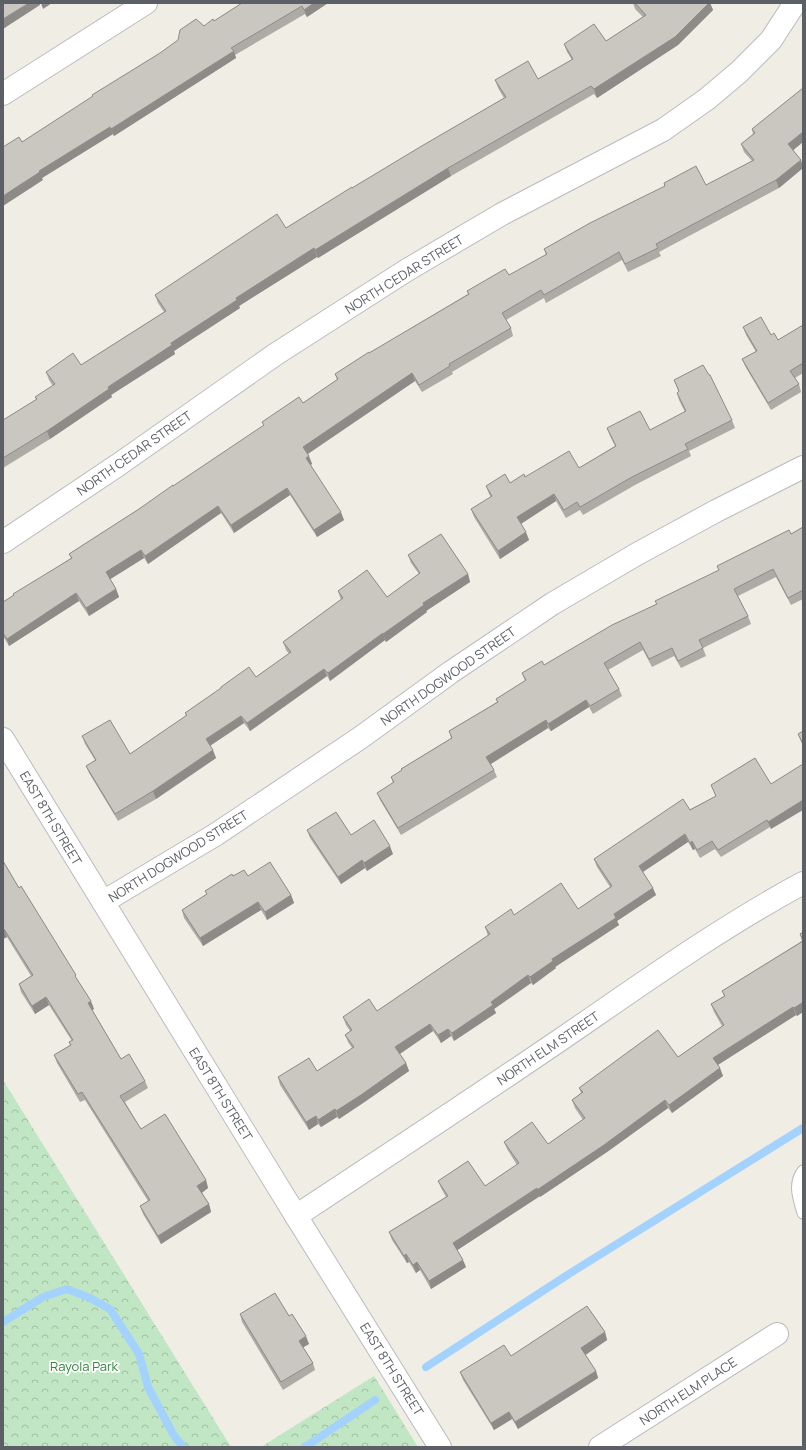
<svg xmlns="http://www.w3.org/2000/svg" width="806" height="1450" font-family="Manrope,sans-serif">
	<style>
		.forest { fill: url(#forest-crowns) }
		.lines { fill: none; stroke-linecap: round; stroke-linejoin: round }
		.stream { stroke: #a4d2ff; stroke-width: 8 }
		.service-casing { stroke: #b9bbc0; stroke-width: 13 }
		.minor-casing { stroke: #b9bbc0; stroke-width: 24 }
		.service { stroke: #fff; stroke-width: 11 }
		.minor { stroke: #fff; stroke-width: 22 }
		.wall { fill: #aeaba6 }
		.shaded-wall { fill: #8d8b87 }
		.building { fill: #cac7c1; stroke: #8d8b87 }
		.labels { text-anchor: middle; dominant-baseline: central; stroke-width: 3.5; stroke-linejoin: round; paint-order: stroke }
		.street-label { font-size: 13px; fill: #5c5f65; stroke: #fff }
		.park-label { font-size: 13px; fill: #34843d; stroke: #fff }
	</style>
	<defs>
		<pattern id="forest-crowns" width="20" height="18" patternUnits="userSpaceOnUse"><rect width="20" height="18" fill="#c1e6c3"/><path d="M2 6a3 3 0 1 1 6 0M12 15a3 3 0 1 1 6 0" fill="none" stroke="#a0bea2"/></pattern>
	</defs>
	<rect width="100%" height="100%" fill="#efede4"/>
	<g class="forest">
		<polygon points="3,1080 231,1447 3,1447"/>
		<polygon points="374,1376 418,1447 261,1447"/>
	</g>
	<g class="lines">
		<g class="stream">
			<polyline points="3,1322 43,1297 67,1289 90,1298 110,1309 139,1354 148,1387 173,1434 183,1447"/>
			<polyline points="426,1367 572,1272 803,1128"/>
			<polyline points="305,1447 375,1400"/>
		</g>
		<g class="service-casing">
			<path id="service" d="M 803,1171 C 793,1184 799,1199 803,1213"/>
		</g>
		<g class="minor-casing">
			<g id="minor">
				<polyline points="3,94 146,3"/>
				<polyline points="3,542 118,465 276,354 407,270 502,214 663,130 707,99 739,72 771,40 795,3"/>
				<polyline points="3,739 296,1216 440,1447"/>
				<polyline points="103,902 215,835 360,738 451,672 552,604 637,554 716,511 803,467"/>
				<path d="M 296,1216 C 384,1158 472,1100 560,1040 C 639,986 718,929 803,883"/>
				<polyline points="600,1447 777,1334"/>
			</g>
		</g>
		<use href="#service" class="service"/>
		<use href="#minor" class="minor"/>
	</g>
	<g class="wall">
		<polygon points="242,3 328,3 307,17 305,14 235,55 236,58 114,136 113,134 42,178 43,180 22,142 204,26 214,21"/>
		<polygon points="633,3 710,3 713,10 678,45 597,98 594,94 451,176 318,258 317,257 239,306 240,308 174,351 175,354 111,395 112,397 50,439 3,468 3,420 36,400 35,397 53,386 49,380 46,372 81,365 164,312 158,303 155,295 286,228 504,98 498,88 495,80 538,79 572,60 567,52 564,44 606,41 643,17 635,9"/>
		<polygon points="803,88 803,142 793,150 801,160 803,168 779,188 659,252 661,256 628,272 622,260 546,303 544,298 506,320 511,328 513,336 452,372 453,374 422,392 415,381 308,454 312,464 310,465 344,520 317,537 290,495 234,533 221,513 148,564 144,558 110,579 116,589 119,597 89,616 79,601 9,646 3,636 3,603 71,558 69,554 139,509 264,426 262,422 303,403 337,380 335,374 468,294 467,291 509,275 546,255 544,249 665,187 664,183 706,185 752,161 744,152 741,144 753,134 752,129"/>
		<polygon points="803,325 803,373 795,378 799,384 801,392 771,410 745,366 742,359 756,352 746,335 743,327 771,335 778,340"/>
		<polygon points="674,380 732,420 735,428 689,451 691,456 635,485 583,515 580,510 566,518 556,501 521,524 529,540 500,559 474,517 471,509 491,497 489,494 486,486 510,483 525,477 579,468 615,446 610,436 607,428 650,430 685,412 679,400 677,393 679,392"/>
		<polygon points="803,527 803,599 791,605 776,577 738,596 748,616 751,624 703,648 706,656 681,668 674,656 652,667 643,650 608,670 619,689 622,696 593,714 589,707 551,731 548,728 491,764 494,770 497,777 401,835 380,800 377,793 393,783 391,777 402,771 401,769 451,738 449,731 497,702 496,699 525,681 522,673 544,665 719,570 717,566 791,534"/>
		<polygon points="408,555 468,574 470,582 426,611 427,612 386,642 385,640 330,681 327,676 250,731 244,723 210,746 216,758 156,799 118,821 89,773 86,766 95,760 85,744 82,736 130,754 186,716 185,713 256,677 289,654 286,650 283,642 341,600 338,591 387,597 419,574 411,563"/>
		<polygon points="803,731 803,746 798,734"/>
		<polygon points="755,758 771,829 770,827 721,857 715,849 700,858 695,849 693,850 688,842 643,872 656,895 617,921 619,925 555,967 556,968 533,985 531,983 494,1009 496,1013 454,1041 451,1036 441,1043 433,1031 400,1054 406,1063 409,1071 363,1103 339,1119 337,1117 321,1127 318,1124 309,1130 280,1085 278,1077 317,1071 352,1048 348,1042 345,1035 350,1031 346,1025 343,1017 377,1011 488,936 485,927 514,915 578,909 610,887 597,867 594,859 716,796 711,785"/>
		<polygon points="307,830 351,835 393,854 367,871 365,868 341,884 310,838"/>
		<polygon points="3,861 19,888 79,983 94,1009 92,1010 121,1059 145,1081 148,1088 125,1102 141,1129 206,1180 208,1188 202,1193 209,1204 211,1212 161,1244 143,1214 140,1206 148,1201 85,1100 80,1102 57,1063 54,1055 70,1045 69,1042 72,1041 49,1005 35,1014 21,992 19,984 31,976 7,937 3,939"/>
		<polygon points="233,876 248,876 291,895 294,903 267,920 261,910 203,946 184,918 182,910 207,894 205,891"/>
		<polygon points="803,932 803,1012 797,1016 796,1015 718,1065 723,1076 672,1113 668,1108 607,1152 540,1197 540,1196 457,1250 466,1267 431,1289 420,1270 416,1273 409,1262 407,1263 392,1240 389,1232 446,1197 441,1188 438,1181 485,1186 517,1165 507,1149 504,1142 548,1144 583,1120 575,1108 572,1100 581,1093 579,1088 678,1057 722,1026 714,1012 711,1004 724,996 722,991 802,941 800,934"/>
		<polygon points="240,1314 289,1316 309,1344 303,1347 313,1363 315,1370 283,1390 242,1322"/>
		<polygon points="605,1332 607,1340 585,1355 596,1371 598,1378 518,1429 512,1419 494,1430 463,1380 460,1372 511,1356"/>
	</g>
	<g class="shaded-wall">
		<polygon points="29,3 40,3 40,5 3,29 3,19"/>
		<polygon points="41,3 52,3 43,9"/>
		<polygon points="314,3 328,3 307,17 304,10"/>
		<polygon points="709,3 710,3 713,10 678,45 597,98 594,89"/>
		<polygon points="234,51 236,58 114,136 111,129"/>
		<polygon points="110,127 113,134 42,178 43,180 3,206 3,196 39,171"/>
		<polygon points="803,132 803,142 791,152 788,144"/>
		<polygon points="801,160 803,168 779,188 776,180"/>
		<polygon points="448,168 451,176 318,258 315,250"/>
		<polygon points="314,248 317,257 239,306 240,308 174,351 175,354 111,395 112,397 50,439 47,431 108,387 236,298"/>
		<polygon points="412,373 415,381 306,455 303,447"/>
		<polygon points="309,456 312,464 309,466 306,458"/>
		<polygon points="287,488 290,495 234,533 231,525"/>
		<polygon points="554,494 556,501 519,525 517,517"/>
		<polygon points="218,506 221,513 148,564 145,556"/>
		<polygon points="341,512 344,520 317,537 314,530"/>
		<polygon points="526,532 529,540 500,559 498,551"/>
		<polygon points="141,550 144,558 109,580 106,572"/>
		<polygon points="468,574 470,582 426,611 427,612 386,642 383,634 423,603"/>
		<polygon points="116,589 119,597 89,616 86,608"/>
		<polygon points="76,593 79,601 9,646 7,639"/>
		<polygon points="383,633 385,640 330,681 328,673"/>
		<polygon points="324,669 327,676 250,731 247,723"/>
		<polygon points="586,700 589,707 551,731 548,724"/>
		<polygon points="241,716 244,723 208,747 206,739"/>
		<polygon points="546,720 548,728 489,765 486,757"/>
		<polygon points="213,750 216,758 156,799 153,791"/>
		<polygon points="803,800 803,810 771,829 768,822"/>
		<polygon points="685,834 688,842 641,873 639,866"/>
		<polygon points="692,841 695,849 693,850 690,843"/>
		<polygon points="390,846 393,854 367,871 364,863"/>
		<polygon points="362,860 365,868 341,884 338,877"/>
		<polygon points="653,888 656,895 617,921 619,925 555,967 556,968 533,985 530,977 552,959 614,914"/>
		<polygon points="291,895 294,903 267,920 265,912"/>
		<polygon points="258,902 261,910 203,946 200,938"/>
		<polygon points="4,929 7,937 3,939 3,930"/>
		<polygon points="528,975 531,983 494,1009 496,1013 454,1041 452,1033 491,1002"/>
		<polygon points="46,997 49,1005 35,1014 32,1006"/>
		<polygon points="91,1001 94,1009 90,1011 88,1003"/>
		<polygon points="802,1003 803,1006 803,1012 797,1016 794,1008"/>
		<polygon points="793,1007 796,1015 716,1066 713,1058"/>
		<polygon points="430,1024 433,1031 398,1055 395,1047"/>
		<polygon points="448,1029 451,1036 441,1043 438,1035"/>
		<polygon points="406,1063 409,1071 363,1103 339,1119 336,1111"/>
		<polygon points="720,1068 723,1076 672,1113 669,1105"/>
		<polygon points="665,1100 668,1108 607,1152 540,1197 537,1190"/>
		<polygon points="335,1109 337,1117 321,1127 318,1120"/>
		<polygon points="316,1116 318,1124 309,1130 306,1122"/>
		<polygon points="206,1180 208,1188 200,1194 197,1186"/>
		<polygon points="537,1188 540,1196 456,1251 453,1243"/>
		<polygon points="209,1204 211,1212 161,1244 158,1236"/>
		<polygon points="406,1254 409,1262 407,1263 404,1256"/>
		<polygon points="463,1260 466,1267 431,1289 429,1281"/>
		<polygon points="417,1262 420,1270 416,1273 413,1265"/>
		<polygon points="605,1332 607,1340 584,1356 581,1348"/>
		<polygon points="306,1336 309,1344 302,1348 299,1341"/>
		<polygon points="596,1371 598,1378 518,1429 515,1422"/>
		<polygon points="509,1412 512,1419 494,1430 491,1423"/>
	</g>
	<g class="building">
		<polygon points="3,3 29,3 3,19"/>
		<polygon points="242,3 314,3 304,10 302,6 231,48 234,51 111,129 110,127 39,171 40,172 3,196 3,147 19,137 22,142 93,96 92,95 160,53 178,40 180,30 196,19 204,26 213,19 214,21"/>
		<polygon points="635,3 709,3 675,37 594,89 591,86 448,168 315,250 314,248 236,298 237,300 171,343 172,345 108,387 109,389 47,431 3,458 3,420 37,399 35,397 55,384 46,372 73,353 81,365 166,311 155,295 277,214 286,228 352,187 352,188 420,147 506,97 495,80 528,61 538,79 573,59 564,44 594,24 606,41 646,15"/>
		<polygon points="803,88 803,132 788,144 801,160 776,180 656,244 658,248 625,264 619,252 544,295 541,290 502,313 511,328 449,364 450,366 419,385 412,373 303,447 309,456 306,458 341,512 314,530 287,488 231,525 218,506 145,556 141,550 106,572 116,589 86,608 76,593 7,639 3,633 3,602 14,595 13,594 72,558 69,554 139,509 173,485 173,486 264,425 262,422 299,397 303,403 338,379 335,374 369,352 369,353 469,294 467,291 505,269 509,275 547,254 544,249 590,223 665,186 664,183 696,166 706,185 754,160 741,144 755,133 752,129"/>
		<polygon points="761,317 771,335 774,333 778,340 803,325 803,363 790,371 799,384 768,403 742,359 757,351 743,327"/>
		<polygon points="703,365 709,375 710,375 732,420 685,444 688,449 632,477 580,507 577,502 564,510 554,494 517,517 526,532 498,551 471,509 492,496 486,486 505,474 510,483 524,474 525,477 569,451 579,468 616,446 607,428 640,411 650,430 686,411 677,393 679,391 674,380"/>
		<polygon points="803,527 803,590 788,598 773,569 734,589 748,616 699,640 703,648 678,661 672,648 649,659 640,642 604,663 619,689 590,706 586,700 548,724 546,720 486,757 494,770 398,828 377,793 394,782 391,777 402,770 401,769 452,738 449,731 498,702 496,699 526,680 522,673 542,661 544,665 612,625 657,604 655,601 719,570 717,566 789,530 791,534"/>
		<polygon points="441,534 468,574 423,603 424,605 383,634 383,633 328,673 324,669 247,723 241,716 206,739 213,750 153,791 115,814 86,766 96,760 82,736 110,720 130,754 187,715 185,713 221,688 221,687 249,667 256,677 291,652 283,642 343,598 338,591 367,570 387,597 420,573 408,555"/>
		<polygon points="803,731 803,744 798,734"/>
		<polygon points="755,758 771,784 803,764 803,800 768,822 767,820 718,850 712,841 697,850 692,841 690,843 685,834 639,866 653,888 614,914 616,918 552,959 553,961 530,977 528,975 491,1002 493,1005 452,1033 448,1029 438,1035 430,1024 395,1047 406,1063 361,1095 336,1111 335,1109 318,1120 316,1116 306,1122 278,1077 309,1058 317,1071 354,1047 345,1035 352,1030 343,1017 369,999 377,1011 490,934 485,927 511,909 514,915 561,883 578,909 612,886 594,859 683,799 690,810 716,796 711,785"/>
		<polygon points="336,812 351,835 374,820 390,846 364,863 362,860 338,877 307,830"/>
		<polygon points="3,861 19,888 21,886 76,975 75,976 91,1001 88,1003 121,1059 129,1054 145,1081 120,1096 141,1129 165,1114 206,1180 197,1186 209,1204 158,1236 140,1206 150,1200 82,1092 78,1094 54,1055 71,1045 69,1042 73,1040 46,997 32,1006 19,984 33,975 4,929 3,930"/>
		<polygon points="270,862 291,895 265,912 258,902 200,938 182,910 207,894 205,891 232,874 233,876 244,870 248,876"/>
		<polygon points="803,932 803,940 800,934"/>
		<polygon points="803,941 803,1005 802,1003 794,1008 793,1007 713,1058 720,1068 669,1105 665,1100 604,1145 537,1190 537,1188 453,1243 463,1260 429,1281 417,1262 413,1265 406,1254 404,1256 389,1232 448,1196 438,1181 468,1161 485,1186 519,1163 504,1142 532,1122 548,1144 585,1118 572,1100 583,1092 579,1088 658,1030 678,1057 724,1025 711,1004 725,996 722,991"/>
		<polygon points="275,1293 289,1316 292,1314 306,1336 299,1341 313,1363 281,1382 240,1314"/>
		<polygon points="587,1306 605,1332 581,1348 596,1371 515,1422 509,1412 491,1423 460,1372 504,1345 511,1356"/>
	</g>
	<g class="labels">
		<g class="street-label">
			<text transform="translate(404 274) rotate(-32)">NORTH CEDAR STREET</text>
			<text transform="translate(134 453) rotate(-35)">NORTH CEDAR STREET</text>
			<text transform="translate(448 676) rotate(-35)">NORTH DOGWOOD STREET</text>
			<text transform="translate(51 818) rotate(59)">EAST 8TH STREET</text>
			<text transform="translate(178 856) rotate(-32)">NORTH DOGWOOD STREET</text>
			<text transform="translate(548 1048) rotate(-34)">NORTH ELM STREET</text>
			<text transform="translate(221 1094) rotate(58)">EAST 8TH STREET</text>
			<text transform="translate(392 1369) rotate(58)">EAST 8TH STREET</text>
			<text transform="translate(688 1391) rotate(-33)">NORTH ELM PLACE</text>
		</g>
		<g class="park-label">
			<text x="84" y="1366">Rayola Park</text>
		</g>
	</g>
	<rect width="806" height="1450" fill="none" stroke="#5c5f65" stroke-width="8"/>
</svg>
